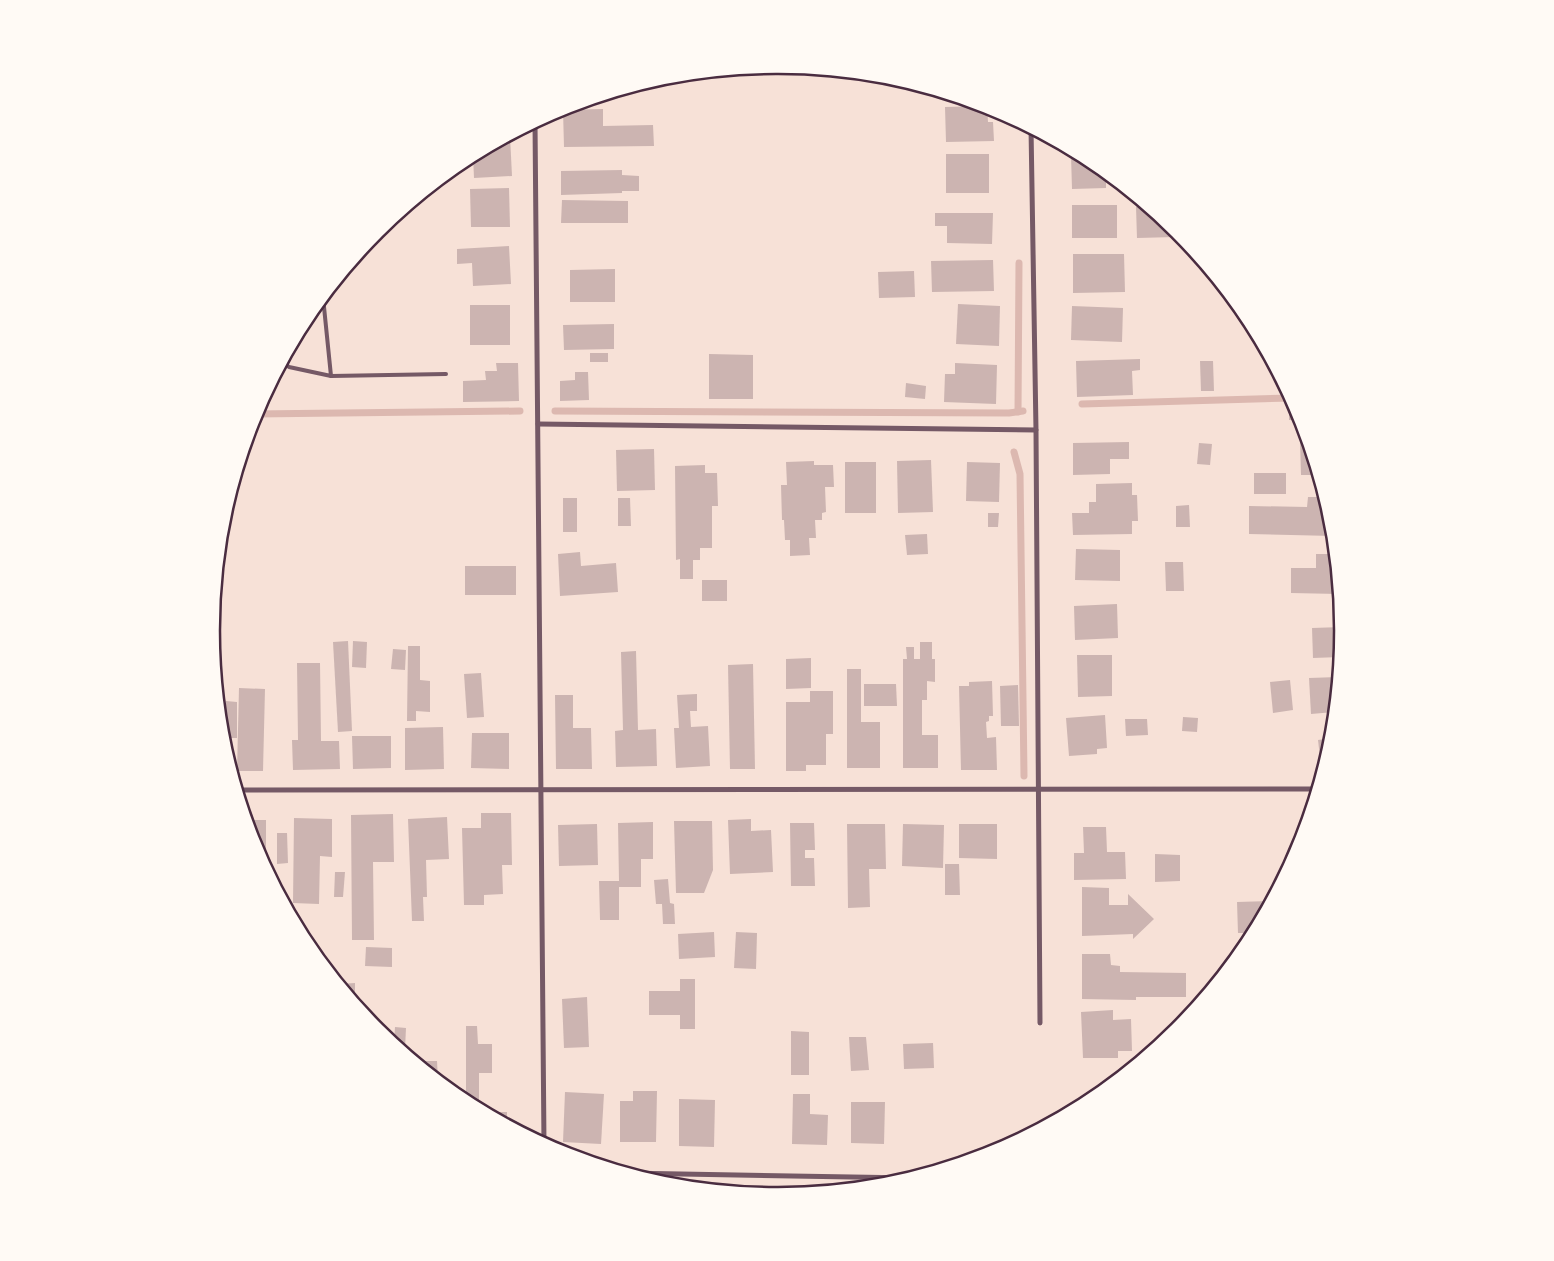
<svg xmlns="http://www.w3.org/2000/svg" width="1554" height="1261" font-family="'DM Sans',sans-serif">
	<style>
		.lines { fill: none; stroke-linecap: round; stroke-linejoin: round }
		.stream { stroke: #dcb8b0; stroke-width: 7 }
		.building { fill: #ccb4b1 }
		.service { stroke: #755966; stroke-width: 4 }
		.minor { stroke: #755966; stroke-width: 5 }
		.rim { fill: none; stroke: #4a2c40; stroke-width: 2.5 }
	</style>
	<rect width="100%" height="100%" fill="#f7e1d7"/>
	<g class="lines">
		<g class="stream">
			<polyline points="1082,404 1291,398"/>
			<polyline points="555,411 1009,413 1023,411"/>
			<polyline points="1018,412 1019,263"/>
			<polyline points="255,414 520,411"/>
			<polyline points="1014,452 1020,474 1024,776"/>
		</g>
	</g>
	<g class="building">
		<polygon points="631,87 631,94 607,95 606,94"/>
		<polygon points="985,106 987,106 988,122 993,122 994,141 946,142 945,107"/>
		<polygon points="603,109 603,126 653,125 654,146 564,147 563,110"/>
		<polygon points="510,136 512,176 474,178 473,155"/>
		<rect x="946" y="154" width="43" height="39"/>
		<polygon points="1080,154 1091,160 1111,177 1106,177 1106,188 1072,189 1071,155"/>
		<polygon points="622,170 622,175 639,176 639,191 622,191 622,193 561,195 561,171"/>
		<polygon points="509,188 510,227 471,227 470,189"/>
		<polygon points="562,200 628,201 628,223 561,223"/>
		<rect x="1072" y="205" width="45" height="33"/>
		<polygon points="1136,207 1148,207 1175,229 1175,237 1137,238"/>
		<polygon points="935,213 993,213 992,244 947,243 947,226 935,226"/>
		<polygon points="509,246 511,284 473,286 472,263 457,264 457,249"/>
		<polygon points="1073,254 1124,254 1125,292 1073,293"/>
		<polygon points="993,260 994,291 932,292 931,261"/>
		<polygon points="615,269 615,302 570,302 570,270"/>
		<polygon points="914,271 915,297 879,298 878,272"/>
		<polygon points="958,304 1000,306 999,346 956,344"/>
		<rect x="470" y="305" width="40" height="40"/>
		<polygon points="1072,306 1123,308 1122,342 1071,340"/>
		<polygon points="614,324 614,349 564,350 563,325"/>
		<rect x="590" y="353" width="18" height="9"/>
		<polygon points="709,354 753,355 753,399 709,399"/>
		<polygon points="1140,359 1140,370 1132,371 1133,395 1077,397 1076,361"/>
		<polygon points="1200,361 1213,361 1214,391 1201,391"/>
		<polygon points="496,363 518,363 519,401 463,402 463,381 486,380 485,371 497,371"/>
		<polygon points="955,363 997,365 996,404 944,402 945,374 955,374"/>
		<polygon points="575,372 588,372 589,400 560,401 560,381 575,380"/>
		<polygon points="906,383 926,386 925,399 905,397"/>
		<polygon points="1289,401 1293,401 1303,425 1299,425 1299,420 1289,420"/>
		<polygon points="1300,440 1307,440 1318,475 1301,475"/>
		<polygon points="1129,442 1129,459 1110,459 1110,474 1073,475 1073,443"/>
		<polygon points="1199,443 1212,444 1210,465 1197,464"/>
		<polygon points="654,449 655,490 617,491 616,450"/>
		<polygon points="931,460 933,512 898,513 897,461"/>
		<polygon points="814,461 814,465 833,465 834,487 825,487 826,512 822,513 822,520 815,520 816,538 809,538 810,555 790,556 790,540 785,540 784,520 782,520 781,485 787,485 786,462"/>
		<rect x="845" y="462" width="31" height="51"/>
		<polygon points="967,462 1000,463 999,502 966,501"/>
		<polygon points="705,465 705,473 717,473 718,506 712,506 712,548 700,548 700,560 693,560 693,579 680,579 680,559 676,560 675,466"/>
		<rect x="1254" y="473" width="32" height="21"/>
		<polygon points="1132,483 1132,495 1137,495 1138,521 1132,521 1132,534 1073,535 1072,513 1089,513 1089,502 1096,502 1096,484"/>
		<polygon points="1308,497 1325,497 1332,520 1333,536 1249,534 1249,506 1307,507"/>
		<rect x="563" y="498" width="14" height="34"/>
		<polygon points="618,498 630,498 631,526 618,526"/>
		<polygon points="1189,505 1190,527 1176,527 1176,506"/>
		<polygon points="988,513 999,513 998,527 988,527"/>
		<polygon points="927,534 928,554 907,555 905,535"/>
		<polygon points="1076,549 1120,550 1120,581 1075,580"/>
		<polygon points="580,552 581,566 616,563 618,592 560,596 558,554"/>
		<polygon points="1316,554 1335,554 1339,594 1291,593 1291,568 1316,568"/>
		<polygon points="1165,562 1183,562 1184,591 1166,591"/>
		<rect x="465" y="566" width="51" height="29"/>
		<rect x="702" y="580" width="25" height="21"/>
		<polygon points="1117,604 1118,638 1075,640 1074,606"/>
		<polygon points="1342,627 1340,657 1313,658 1312,628"/>
		<polygon points="348,641 352,731 338,732 333,642"/>
		<polygon points="353,641 367,642 366,668 352,667"/>
		<polygon points="920,642 932,642 932,659 935,659 935,682 927,681 927,700 922,700 922,735 938,735 938,768 903,768 903,659 907,659 906,647 914,647 914,659 920,659"/>
		<polygon points="408,646 420,646 420,680 430,681 430,712 416,711 416,721 407,721"/>
		<polygon points="393,649 406,650 405,670 391,669"/>
		<polygon points="636,651 638,730 656,729 657,766 616,767 615,731 623,730 621,652"/>
		<polygon points="1077,655 1112,655 1112,696 1078,697"/>
		<polygon points="811,658 811,688 786,689 786,659"/>
		<polygon points="297,663 320,663 321,741 339,741 340,769 293,770 292,740 298,740"/>
		<polygon points="753,664 755,769 730,769 728,665"/>
		<polygon points="847,669 861,669 861,722 880,722 880,768 847,768"/>
		<polygon points="481,673 484,717 467,718 464,674"/>
		<polygon points="1338,677 1334,712 1311,714 1309,678"/>
		<polygon points="1290,680 1293,710 1273,713 1270,682"/>
		<polygon points="992,681 993,716 989,716 989,721 986,722 987,738 996,737 997,770 961,770 959,686 969,686 969,682"/>
		<polygon points="864,684 896,684 897,706 864,706"/>
		<polygon points="1018,685 1019,726 1001,726 1000,686"/>
		<polygon points="239,688 265,689 263,771 237,771"/>
		<polygon points="810,691 833,691 833,734 826,734 826,765 806,765 806,771 786,771 786,702 810,702"/>
		<polygon points="697,694 697,711 690,711 691,727 708,726 710,766 676,768 674,728 679,728 677,695"/>
		<polygon points="555,695 573,695 573,728 591,728 592,769 556,769"/>
		<polygon points="226,701 237,702 237,738 225,738 225,721 223,721 223,710 226,710"/>
		<polygon points="1105,715 1107,748 1097,749 1097,754 1069,756 1066,718"/>
		<polygon points="1183,717 1198,718 1197,732 1182,731"/>
		<polygon points="1125,719 1147,719 1148,735 1126,736"/>
		<polygon points="443,727 444,769 405,770 405,728"/>
		<polygon points="472,733 509,733 509,769 471,768"/>
		<polygon points="352,736 391,736 391,768 353,769"/>
		<polygon points="1332,738 1332,741 1322,774 1318,740"/>
		<polygon points="481,813 511,813 512,865 502,865 503,894 484,895 484,905 464,905 462,828 481,828"/>
		<polygon points="393,814 394,862 373,862 374,940 352,940 351,815"/>
		<polygon points="447,817 449,859 426,860 427,897 423,897 424,921 412,921 408,819"/>
		<polygon points="294,818 332,819 332,857 320,856 319,904 293,903"/>
		<polygon points="751,819 751,831 771,830 773,872 730,874 728,820"/>
		<polygon points="246,820 266,820 266,868 254,847"/>
		<polygon points="674,821 712,821 713,870 704,893 676,893"/>
		<polygon points="653,822 653,859 641,859 641,887 619,887 619,920 600,920 599,881 619,881 618,823"/>
		<polygon points="790,823 814,823 815,850 805,850 805,858 814,858 815,886 791,886"/>
		<polygon points="597,824 598,865 559,866 558,825"/>
		<polygon points="847,824 885,824 886,869 869,869 870,907 848,908"/>
		<polygon points="903,824 944,825 943,868 902,866"/>
		<polygon points="959,824 997,824 997,859 959,858"/>
		<polygon points="1083,827 1106,827 1107,852 1125,852 1126,879 1074,880 1074,853 1084,853"/>
		<polygon points="277,833 287,833 288,863 277,864"/>
		<polygon points="1155,854 1180,855 1180,881 1155,882"/>
		<polygon points="945,864 959,864 960,895 945,895"/>
		<polygon points="335,872 345,872 343,897 334,897"/>
		<polygon points="668,879 670,903 674,904 675,924 663,924 662,904 656,904 654,880"/>
		<polygon points="1082,887 1109,888 1109,905 1128,905 1128,894 1154,919 1133,939 1133,934 1082,936"/>
		<polygon points="1270,901 1253,933 1238,933 1237,902"/>
		<polygon points="714,932 715,957 679,959 678,934"/>
		<polygon points="736,932 757,933 756,969 734,968"/>
		<polygon points="366,947 392,948 392,967 365,966"/>
		<polygon points="1082,954 1110,954 1111,965 1120,966 1120,972 1186,973 1186,997 1136,997 1136,1000 1082,999"/>
		<polygon points="680,979 695,979 695,1029 680,1029 680,1015 649,1015 649,991 680,991"/>
		<polygon points="355,983 355,1001 353,1001 339,984"/>
		<polygon points="587,997 589,1047 564,1048 562,999"/>
		<polygon points="1113,1010 1113,1020 1131,1019 1132,1051 1118,1051 1118,1058 1083,1058 1081,1012"/>
		<polygon points="466,1026 477,1026 478,1044 492,1044 492,1073 479,1073 479,1108 466,1102"/>
		<polygon points="395,1027 406,1028 405,1049 400,1049 394,1044"/>
		<polygon points="791,1031 809,1032 809,1075 791,1075"/>
		<polygon points="849,1037 866,1037 869,1070 851,1071"/>
		<polygon points="933,1043 934,1068 904,1069 903,1044"/>
		<polygon points="423,1061 437,1061 438,1080 423,1068"/>
		<polygon points="633,1091 657,1091 656,1142 620,1142 620,1101 633,1101"/>
		<polygon points="565,1092 604,1094 601,1144 563,1142"/>
		<polygon points="793,1094 810,1094 810,1114 828,1115 827,1145 792,1144"/>
		<polygon points="679,1099 715,1100 714,1147 679,1146"/>
		<polygon points="851,1102 885,1102 884,1144 851,1143"/>
		<polygon points="485,1112 507,1112 507,1125 507,1124"/>
	</g>
	<g class="lines">
		<g class="service">
			<polyline points="283,362 289,367 331,376 323,297"/>
			<polyline points="331,376 446,374"/>
		</g>
		<g class="minor">
			<polyline points="535,122 544,1144"/>
			<polyline points="1031,128 1036,430 1040,1023"/>
			<polyline points="538,424 1036,430"/>
			<polyline points="237,790 1317,789"/>
			<polyline points="626,1173 912,1178"/>
		</g>
	</g>
	<path d="M0 0H1554V1261H0ZM776 74H778A556 556 0 0 1 1334 630V631A556 556 0 0 1 778 1187H776A556 556 0 0 1 220 631V630A556 556 0 0 1 776 74Z" fill="#fffaf5" fill-rule="evenodd"/>
	<path class="rim" d="M776 74H778A556 556 0 0 1 1334 630V631A556 556 0 0 1 778 1187H776A556 556 0 0 1 220 631V630A556 556 0 0 1 776 74Z"/>
</svg>
